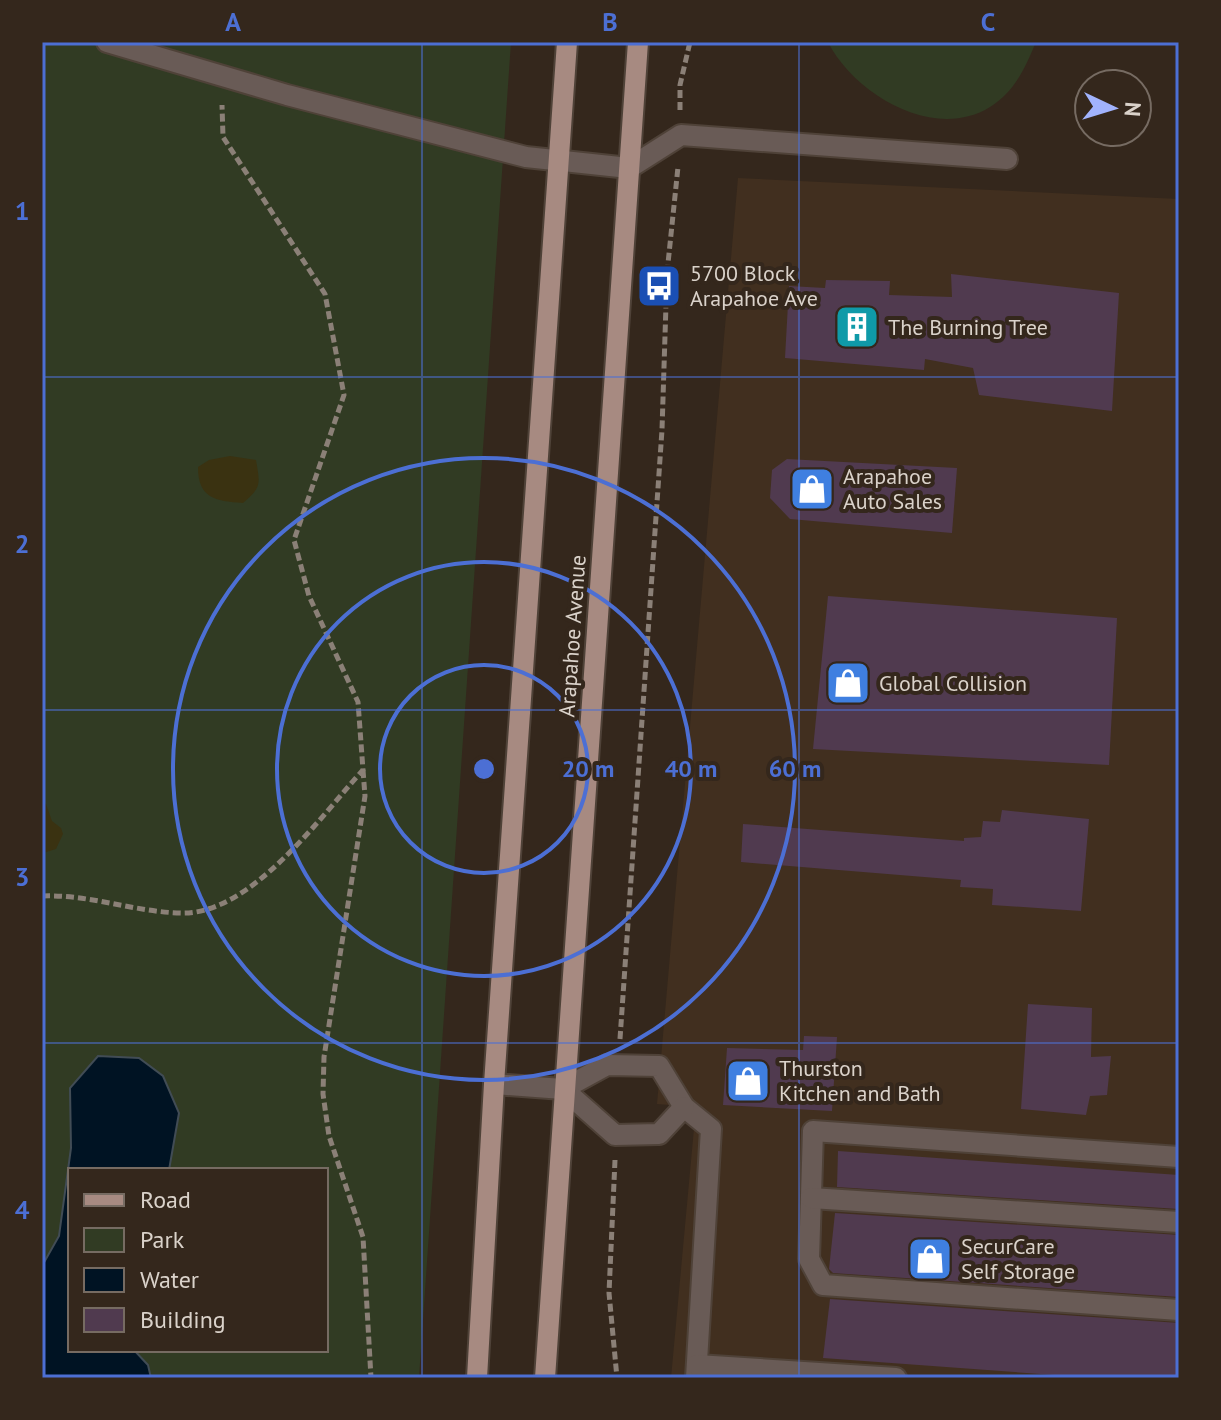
<svg xmlns="http://www.w3.org/2000/svg" width="1221" height="1420" font-family="'PT Sans',sans-serif">
	<style>
		.built { fill: #412f1f }
		.green { fill: #313b23; fill-rule: evenodd }
		.sand { fill: #3a3211 }
		.water { fill: #001323; stroke: #414c55; stroke-width: 2 }
		.building { fill: #503a4f }
		.lines { fill: none; stroke-linecap: round; stroke-linejoin: round }
		.minor-casing { stroke: #4f4238; stroke-width: 24 }
		.major-casing { stroke: #4f4238; stroke-width: 24 }
		.path { stroke: #8b8077; stroke-width: 5; stroke-dasharray: 8 4; stroke-linecap: butt }
		.minor { stroke: #695b56; stroke-width: 20 }
		.major { stroke: #a78a81; stroke-width: 20 }
		.grid { fill: none; stroke: #4c6fd4; stroke-width: 2; stroke-opacity: 0.55 }
		.ring { fill: none; stroke: #4c6fd4; stroke-width: 4 }
		.labels { text-anchor: middle; dominant-baseline: central; stroke-width: 8; stroke-linejoin: round; paint-order: stroke }
		.poi-label { font-size: 22px; fill: #dad2ca; stroke: #34271c; text-anchor: start }
		.street-label { font-size: 22px; fill: #dad2ca; stroke: #34271c }
		.centre { fill: #4c6fd4; stroke: #34271c; stroke-width: 4 }
		.ring-label { font-size: 24px; text-anchor: middle; font-weight: bold; fill: #4c6fd4; stroke: #34271c; stroke-width: 8; stroke-linejoin: round; paint-order: stroke }
		.neatline { fill: none; stroke: #4c6fd4; stroke-width: 3 }
		.grid-label { font-size: 26px; text-anchor: middle; font-weight: bold; fill: #4c6fd4 }
	</style>
	<rect width="100%" height="100%" fill="#34271c"/>
	<polygon class="built" points="738,178 1179,199 1179,1378 671,1378 696,1107 657,1104"/>
	<g class="green">
		<path d="M 42,42 L 511,42 L 419,1378 L 42,1378 ZM 70,1170 L 326,1170 L 326,1350 L 70,1350 Z"/>
		<path d="M 828,42 L 1036,42 C 1025,68 1015,91 990,107 C 934,142 854,94 828,42 Z"/>
	</g>
	<g class="sand">
		<path d="M 230,456 L 256,460 C 260,484 262,487 243,503 C 215,501 198,498 198,467 L 209,460 Z"/>
		<polygon points="42,802 46,804 52,821 61,828 63,834 56,849 43,853"/>
	</g>
	<polygon class="water" points="98,1056 139,1058 163,1076 179,1113 169,1170 70,1170 70,1350 134,1350 148,1365 151,1378 42,1378 42,1266 59,1236 71,1148 70,1088"/>
	<g class="building">
		<polygon points="951,274 1119,293 1112,411 979,395 973,368 925,359 924,370 785,358 789,286 825,288 826,280 890,281 889,295 952,297"/>
		<polygon points="787,459 957,468 952,533 790,519 770,498 772,470"/>
		<polygon points="828,596 1117,618 1109,765 813,749"/>
		<polygon points="1002,810 1089,819 1081,911 992,905 993,889 960,887 961,880 741,862 743,824 964,841 964,838 981,837 983,821 1000,822"/>
		<polygon points="1028,1004 1092,1008 1091,1057 1111,1056 1107,1095 1090,1096 1086,1115 1021,1109"/>
		<polygon points="804,1036 837,1037 832,1111 723,1105 727,1048 803,1050"/>
		<polygon points="838,1151 1179,1175 1179,1209 837,1187"/>
		<polygon points="835,1213 1179,1235 1179,1297 833,1273 829,1269"/>
		<polygon points="830,1299 1179,1323 1179,1378 1095,1378 823,1358"/>
	</g>
	<g class="lines">
		<g class="minor-casing">
			<g id="minor">
				<polyline points="107,42 287,95 526,157 629,168 681,135 1007,159"/>
				<polyline points="494,1084 563,1089 607,1065 659,1066 684,1107 711,1129 696,1378"/>
				<polyline points="563,1089 615,1135 659,1134 684,1107"/>
				<polyline points="1179,1157 813,1131 809,1259 823,1285 1179,1310"/>
				<polyline points="811,1198 1179,1222"/>
				<polyline points="697,1365 896,1378"/>
			</g>
		</g>
		<g class="major-casing">
			<g id="major">
				<polyline points="477,1378 494,1084 567,42"/>
				<polyline points="545,1378 638,42"/>
			</g>
		</g>
		<g class="path">
			<polyline points="680,110 680,85 690,42"/>
			<polyline points="363,770 365,796 324,1057 323,1094 329,1136 363,1237 371,1378"/>
			<path d="M 42,896 C 89,894 134,912 181,913 C 251,915 320,817 363,770 L 358,702 L 309,596 L 294,540 L 344,395 L 325,294 L 223,137 L 222,105"/>
			<polyline points="620,1039 662,430 667,273 678,167"/>
			<polyline points="615,1160 609,1293 617,1378"/>
		</g>
		<use href="#minor" class="minor"/>
		<use href="#major" class="major"/>
	</g>
	<path class="grid" d="M 422,42 L 422,1378M 799,42 L 799,1378M 42,377 L 1179,377M 42,710 L 1179,710M 42,1043 L 1179,1043"/>
	<g class="ring">
		<circle cx="484" cy="769" r="104"/>
		<circle cx="484" cy="769" r="207"/>
		<circle cx="484" cy="769" r="311"/>
	</g>
	<defs>
		<g id="bus-square" transform="scale(2.3)"><rect x="-9" y="-9" width="18" height="18" rx="4" fill="#1a4fb4" stroke="#34271c"/><path d="M-5-6H5V4H4V6H2V4H-2V6H-4V4H-5ZM-3.5-4V0h7V-4ZM-3.5 1.2v1.5H-2V1.2ZM2 1.2v1.5H3.5V1.2Z" fill="#fff"/></g>
		<g id="building-square" transform="scale(2.3)"><rect x="-9" y="-9" width="18" height="18" rx="4" fill="#0f9aa8" stroke="#34271c"/><path d="M-4-6H4V6H1V3H-1V6H-4ZM-2.5-4.3h1.7v1.8h-1.7ZM.8-4.3h1.7v1.8H.8ZM-2.5-1h1.7V.8h-1.7ZM.8-1h1.7V.8H.8Z" fill="#fff"/></g>
		<g id="shop-square" transform="scale(2.3)"><rect x="-9" y="-9" width="18" height="18" rx="4" fill="#3f7fe0" stroke="#34271c"/><path d="M-5-2.5h2.3a2.7 3.5 0 0 1 5.4 0H5L5.5 6h-11ZM-1.5-2.5h3a1.5 2.3 0 0 0-3 0Z" fill="#fff"/></g>
	</defs>
	<g fill-rule="evenodd">
		<use href="#bus-square" x="659" y="286"/>
		<use href="#building-square" x="857" y="327"/>
		<use href="#shop-square" x="812" y="489"/>
		<use href="#shop-square" x="848" y="683"/>
		<use href="#shop-square" x="748" y="1081"/>
		<use href="#shop-square" x="930" y="1259"/>
	</g>
	<g class="labels">
		<g class="poi-label">
			<text x="690" y="273">5700 Block<tspan x="690" dy="25">Arapahoe Ave</tspan></text>
			<text x="888" y="327">The Burning Tree</text>
			<text x="843" y="476">Arapahoe<tspan x="843" dy="25">Auto Sales</tspan></text>
			<text x="879" y="683">Global Collision</text>
			<text x="779" y="1068">Thurston<tspan x="779" dy="25">Kitchen and Bath</tspan></text>
			<text x="961" y="1246">SecurCare<tspan x="961" dy="25">Self Storage</tspan></text>
		</g>
		<g class="street-label">
			<text transform="translate(572 636) rotate(-86)">Arapahoe Avenue</text>
		</g>
	</g>
	<circle cx="484" cy="769" r="12" class="centre"/>
	<g class="ring-label">
		<text x="588" y="777">20 m</text>
		<text x="691" y="777">40 m</text>
		<text x="795" y="777">60 m</text>
	</g>
	<rect width="1221" height="1420" fill="none" stroke="#34271c" stroke-width="88"/>
	<rect x="68" y="1168" width="260" height="184" fill="#34271c" stroke="#766b62" stroke-width="2"/>
	<rect x="84" y="1194" width="40" height="12" fill="#a78a81" stroke="#766b62" stroke-width="2"/>
	<text x="140" y="1208" font-size="24" fill="#dad2ca">Road</text>
	<rect x="84" y="1228" width="40" height="24" fill="#313b23" stroke="#766b62" stroke-width="2"/>
	<text x="140" y="1248" font-size="24" fill="#dad2ca">Park</text>
	<rect x="84" y="1268" width="40" height="24" fill="#001323" stroke="#766b62" stroke-width="2"/>
	<text x="140" y="1288" font-size="24" fill="#dad2ca">Water</text>
	<rect x="84" y="1308" width="40" height="24" fill="#503a4f" stroke="#766b62" stroke-width="2"/>
	<text x="140" y="1328" font-size="24" fill="#dad2ca">Building</text>
	<g transform="translate(1113 108) rotate(94)"><circle r="38" fill="#34271c" stroke="#766b62" stroke-width="2"/>
	<path d="M0-6L14 30L0 20L-14 30Z" fill="#a1b3fd"/>
	<text y="-12" font-size="22" font-weight="bold" text-anchor="middle" fill="#dad2ca">N</text>
	</g>
	<rect x="44" y="44" width="1133" height="1332" class="neatline"/>
	<g class="grid-label">
		<text x="233" y="31">A</text>
		<text x="610" y="31">B</text>
		<text x="988" y="31">C</text>
		<text x="22" y="220">1</text>
		<text x="22" y="553">2</text>
		<text x="22" y="886">3</text>
		<text x="22" y="1219">4</text>
	</g>
</svg>
